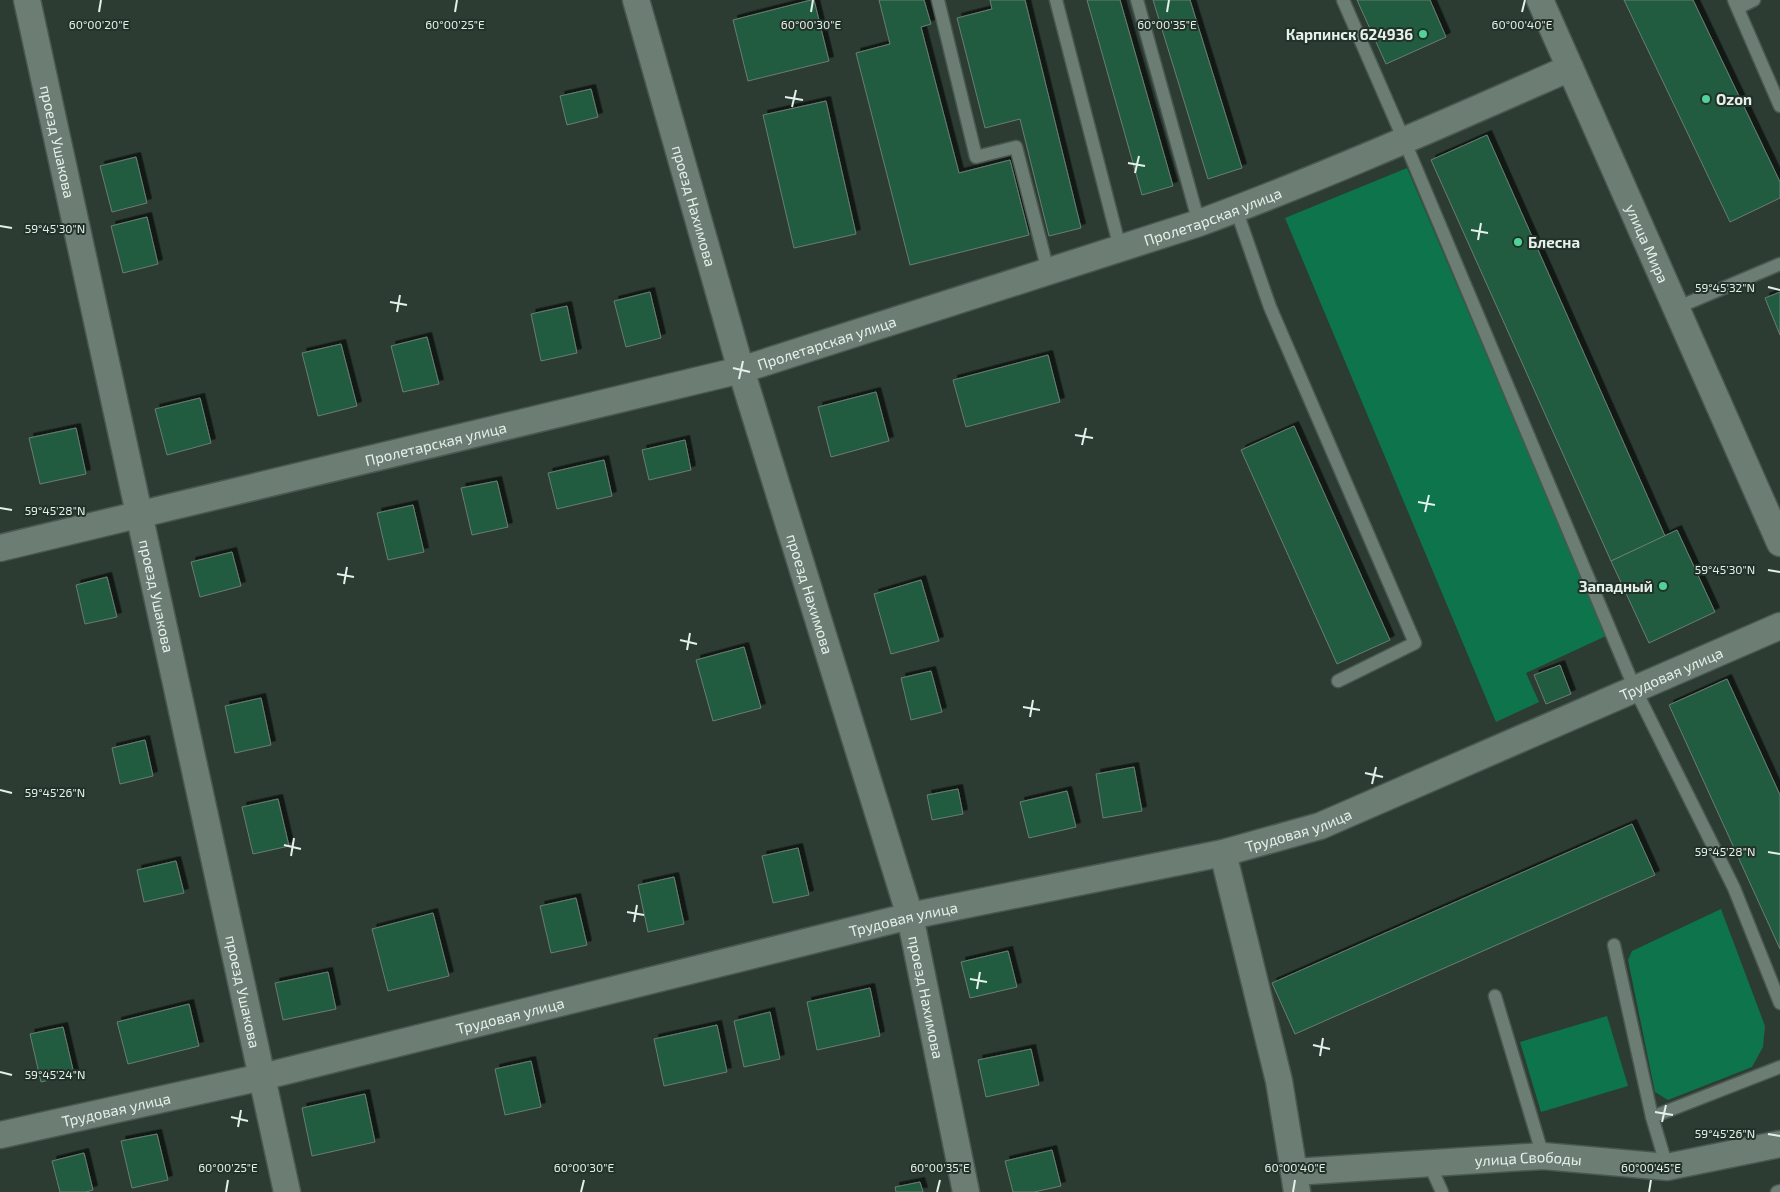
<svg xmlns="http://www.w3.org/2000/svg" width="1780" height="1192" font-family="'Exo 2',sans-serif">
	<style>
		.green { fill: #0d744c }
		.building { fill: #205b40; stroke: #6b7d73; filter: url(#shadow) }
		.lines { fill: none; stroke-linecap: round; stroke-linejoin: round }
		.service-casing { stroke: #4a5851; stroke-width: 15 }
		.minor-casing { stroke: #4a5851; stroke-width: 29 }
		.service { stroke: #6c7e74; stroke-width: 12 }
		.minor { stroke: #6c7e74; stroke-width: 26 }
		.ticks { fill: none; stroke: #e5f0ea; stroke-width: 2 }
		.poi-dot { fill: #50d398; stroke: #223229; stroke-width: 2 }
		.labels { text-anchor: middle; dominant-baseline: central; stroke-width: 4; stroke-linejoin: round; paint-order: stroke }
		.poi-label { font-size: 15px; font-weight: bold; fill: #e5f0ea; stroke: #223229; text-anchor: end }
		.street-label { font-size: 15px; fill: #e5f0ea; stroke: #223229 }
		.ticks-label { font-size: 12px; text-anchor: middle; fill: #e5f0ea; stroke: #223229; stroke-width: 4; stroke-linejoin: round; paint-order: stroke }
	</style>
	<defs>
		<filter id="shadow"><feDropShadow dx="4.5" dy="-4.5" stdDeviation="0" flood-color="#0009"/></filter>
	</defs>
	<rect width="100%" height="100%" fill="#2c3c33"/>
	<g class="green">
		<polygon points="1407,168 1606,636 1526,673 1539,702 1496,722 1285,218"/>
		<polygon points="1721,909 1765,1026 1763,1047 1752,1067 1668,1100 1655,1092 1628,960 1632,951"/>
		<polygon points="1607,1016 1628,1086 1541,1112 1520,1042"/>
	</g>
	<g class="building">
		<polygon points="811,0 814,0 829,61 748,81 733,20"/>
		<polygon points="879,0 924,0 931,24 921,27 959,173 1010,160 1029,235 910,265 856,53 890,44"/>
		<polygon points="990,0 1025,0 1081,228 1049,236 1020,119 985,128 957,18 992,9"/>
		<polygon points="1087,0 1120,0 1173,186 1142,195"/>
		<polygon points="1153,0 1190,0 1242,168 1208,179"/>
		<polygon points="1357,0 1430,0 1446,37 1386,64"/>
		<polygon points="1624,0 1693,0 1780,182 1780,198 1730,222"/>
		<polygon points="591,89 598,117 567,125 560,96"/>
		<polygon points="826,101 856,234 794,248 763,115"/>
		<polygon points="1487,135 1665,536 1611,561 1431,160"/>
		<polygon points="136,157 147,203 112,212 100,166"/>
		<polygon points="147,217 158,264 123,273 111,226"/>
		<polygon points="650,292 661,338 626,347 614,301"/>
		<polygon points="1780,292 1780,335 1765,298"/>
		<polygon points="567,306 577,353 541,361 531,314"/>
		<polygon points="427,337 439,384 403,392 391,346"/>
		<polygon points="341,344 357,406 318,416 302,353"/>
		<polygon points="1048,355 1060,402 966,427 953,380"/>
		<polygon points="876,392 889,441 831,457 818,407"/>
		<polygon points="200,398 211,443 167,455 155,409"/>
		<polygon points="1294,426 1390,640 1337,664 1241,450"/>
		<polygon points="76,428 86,474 40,484 29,438"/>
		<polygon points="685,440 691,470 649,480 642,450"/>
		<polygon points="604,460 612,496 557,509 548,473"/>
		<polygon points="497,481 508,527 472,535 461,488"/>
		<polygon points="413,505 424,552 388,560 377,513"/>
		<polygon points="1677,530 1715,612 1649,643 1611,561"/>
		<polygon points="232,552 241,586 200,597 191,562"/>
		<polygon points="107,577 117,617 85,624 76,585"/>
		<polygon points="921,580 939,641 891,654 874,594"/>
		<polygon points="744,647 761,708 713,721 696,660"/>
		<polygon points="1560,665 1571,694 1546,704 1534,675"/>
		<polygon points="931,671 942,712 911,720 901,678"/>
		<polygon points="1727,679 1780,795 1780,949 1669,705"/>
		<polygon points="261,698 271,745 235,753 225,706"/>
		<polygon points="145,740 153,776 120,784 112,748"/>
		<polygon points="1134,767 1142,811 1103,818 1096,774"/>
		<polygon points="958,789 963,814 932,820 927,795"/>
		<polygon points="1067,791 1076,827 1029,838 1020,802"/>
		<polygon points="278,799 289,846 253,854 242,807"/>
		<polygon points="1632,824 1655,875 1295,1034 1272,983"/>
		<polygon points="798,848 809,895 773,903 762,856"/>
		<polygon points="176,861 184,893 144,902 137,870"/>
		<polygon points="674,877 684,924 648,932 638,885"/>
		<polygon points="576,898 587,945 551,953 540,906"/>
		<polygon points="433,913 449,976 388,991 372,929"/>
		<polygon points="1008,951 1017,987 970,998 961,962"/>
		<polygon points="328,972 336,1009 283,1020 275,983"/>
		<polygon points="870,988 880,1036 817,1050 807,1002"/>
		<polygon points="189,1004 199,1046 128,1064 117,1022"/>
		<polygon points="770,1012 780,1059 744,1067 734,1021"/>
		<polygon points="717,1025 727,1072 664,1086 654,1039"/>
		<polygon points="63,1027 74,1074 41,1082 30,1034"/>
		<polygon points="1031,1049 1039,1085 986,1097 978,1060"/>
		<polygon points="531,1061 541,1107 505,1115 495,1069"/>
		<polygon points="365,1094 375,1142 312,1156 302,1108"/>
		<polygon points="157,1134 168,1180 132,1188 121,1141"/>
		<polygon points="1052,1150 1061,1186 1034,1192 1013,1192 1005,1161"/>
		<polygon points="84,1153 93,1190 86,1192 60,1192 52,1161"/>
		<polygon points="920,1182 923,1192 896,1192 895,1187"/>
	</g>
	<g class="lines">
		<g class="service-casing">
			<g id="service">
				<polyline points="938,0 976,157 1016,147 1048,271"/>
				<polyline points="1056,0 1120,248"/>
				<polyline points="1137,0 1199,223"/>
				<polyline points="1343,0 1404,140 1635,689 1734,888 1780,1003"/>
				<polyline points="1734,0 1780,106"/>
				<polyline points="1738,8 1754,0"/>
				<polyline points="1236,209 1270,307 1415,643 1338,681"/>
				<polyline points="1676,308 1780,264"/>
				<polyline points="1614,945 1652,1117 1667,1167"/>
				<polyline points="1495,996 1543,1156"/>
				<polyline points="1652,1117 1780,1067"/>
				<polyline points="1429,1163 1442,1192"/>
				<polyline points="1777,1192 1780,1191"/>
			</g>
		</g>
		<g class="minor-casing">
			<g id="minor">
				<path id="s1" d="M 27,0 L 287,1192"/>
				<path id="s2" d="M 636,0 L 741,370 L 910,916 L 966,1192"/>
				<path id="s3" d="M 1540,0 L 1780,543"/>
				<path id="s4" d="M 0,548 L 741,370 L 1199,223 C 1324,177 1447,122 1570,68"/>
				<polyline points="1223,853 1279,1081 1294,1172"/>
				<path id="s5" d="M 0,1135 L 262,1077 L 910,916 L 1223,853 L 1320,826 L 1780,626"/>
				<path id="s6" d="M 1297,1192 L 1294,1172 L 1543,1156 L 1667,1167 L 1780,1144"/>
			</g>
		</g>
		<use href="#service" class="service"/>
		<use href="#minor" class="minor"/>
	</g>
	<path class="ticks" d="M 99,12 L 101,0M 455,12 L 457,0M 811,12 L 813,0M 1167,12 L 1169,0M 1522,12 L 1525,0M 785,97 L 803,100M 792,107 L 796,90M 1128,163 L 1145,166M 1135,173 L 1139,156M 0,226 L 12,228M 1471,230 L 1488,233M 1478,240 L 1481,223M 1768,287 L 1780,290M 390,302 L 407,305M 397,312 L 400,295M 733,368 L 750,372M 739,379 L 743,361M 1075,435 L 1093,438M 1082,445 L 1086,428M 1418,502 L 1435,505M 0,508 L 12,510M 1425,512 L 1429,495M 1768,570 L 1780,572M 337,574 L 354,577M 344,584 L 347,567M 680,640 L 697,644M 687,650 L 690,633M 1023,707 L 1040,710M 1030,717 L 1033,700M 1365,773 L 1383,777M 1372,784 L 1376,767M 0,790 L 12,793M 284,845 L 301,849M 1768,852 L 1780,854M 291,856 L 294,838M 627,912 L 644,915M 634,922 L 637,905M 970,979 L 987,982M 977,989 L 980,972M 1313,1045 L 1330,1049M 1320,1056 L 1323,1038M 0,1072 L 12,1075M 1655,1112 L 1673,1115M 231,1117 L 248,1121M 1662,1122 L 1666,1105M 238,1127 L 241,1110M 1768,1134 L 1780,1136M 226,1192 L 228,1180M 581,1192 L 584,1180M 937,1192 L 940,1180M 1293,1192 L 1295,1180M 1649,1192 L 1651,1180"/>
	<g class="poi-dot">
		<circle cx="1423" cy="34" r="5"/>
		<circle cx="1706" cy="99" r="5"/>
		<circle cx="1518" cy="242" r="5"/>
		<circle cx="1663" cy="586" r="5"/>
	</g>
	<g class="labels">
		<g class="poi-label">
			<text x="1413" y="34">Карпинск 624936</text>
			<text x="1716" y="99" text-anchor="start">Ozon</text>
			<text x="1528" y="242" text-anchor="start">Блесна</text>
			<text x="1653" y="586">Западный</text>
		</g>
		<g class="street-label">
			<text stroke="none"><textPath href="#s1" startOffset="145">проезд Ушакова</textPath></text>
			<text stroke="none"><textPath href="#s2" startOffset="214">проезд Нахимова</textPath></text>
			<text stroke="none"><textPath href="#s4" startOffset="1258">Пролетарская улица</textPath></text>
			<text stroke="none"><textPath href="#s3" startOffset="266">улица Мира</textPath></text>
			<text stroke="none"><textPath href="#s4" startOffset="852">Пролетарская улица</textPath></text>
			<text stroke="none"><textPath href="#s4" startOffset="448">Пролетарская улица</textPath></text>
			<text stroke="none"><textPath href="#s2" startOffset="619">проезд Нахимова</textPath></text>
			<text stroke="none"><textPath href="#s1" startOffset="610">проезд Ушакова</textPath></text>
			<text stroke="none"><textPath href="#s5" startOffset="1739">Трудовая улица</textPath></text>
			<text stroke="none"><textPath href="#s5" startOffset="1334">Трудовая улица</textPath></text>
			<text stroke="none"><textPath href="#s5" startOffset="929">Трудовая улица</textPath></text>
			<text stroke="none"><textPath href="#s1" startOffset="1015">проезд Ушакова</textPath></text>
			<text stroke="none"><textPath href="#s2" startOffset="1039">проезд Нахимова</textPath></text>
			<text stroke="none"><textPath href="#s5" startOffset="524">Трудовая улица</textPath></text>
			<text stroke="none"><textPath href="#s5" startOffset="119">Трудовая улица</textPath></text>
			<text stroke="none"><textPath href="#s6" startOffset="255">улица Свободы</textPath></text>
		</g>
	</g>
	<g class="ticks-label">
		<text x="455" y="29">60°00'25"E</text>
		<text x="811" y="29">60°00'30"E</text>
		<text x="1167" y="29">60°00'35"E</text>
		<text x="1522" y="29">60°00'40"E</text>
		<text x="99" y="29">60°00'20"E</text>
		<text x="55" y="233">59°45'30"N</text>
		<text x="1725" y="292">59°45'32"N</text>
		<text x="55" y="515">59°45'28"N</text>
		<text x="1725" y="574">59°45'30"N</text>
		<text x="55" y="797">59°45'26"N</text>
		<text x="1725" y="856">59°45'28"N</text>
		<text x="55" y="1079">59°45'24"N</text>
		<text x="1725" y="1138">59°45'26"N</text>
		<text x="228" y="1172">60°00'25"E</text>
		<text x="584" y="1172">60°00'30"E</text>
		<text x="940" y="1172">60°00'35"E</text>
		<text x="1295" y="1172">60°00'40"E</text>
		<text x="1651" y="1172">60°00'45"E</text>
	</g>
</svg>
